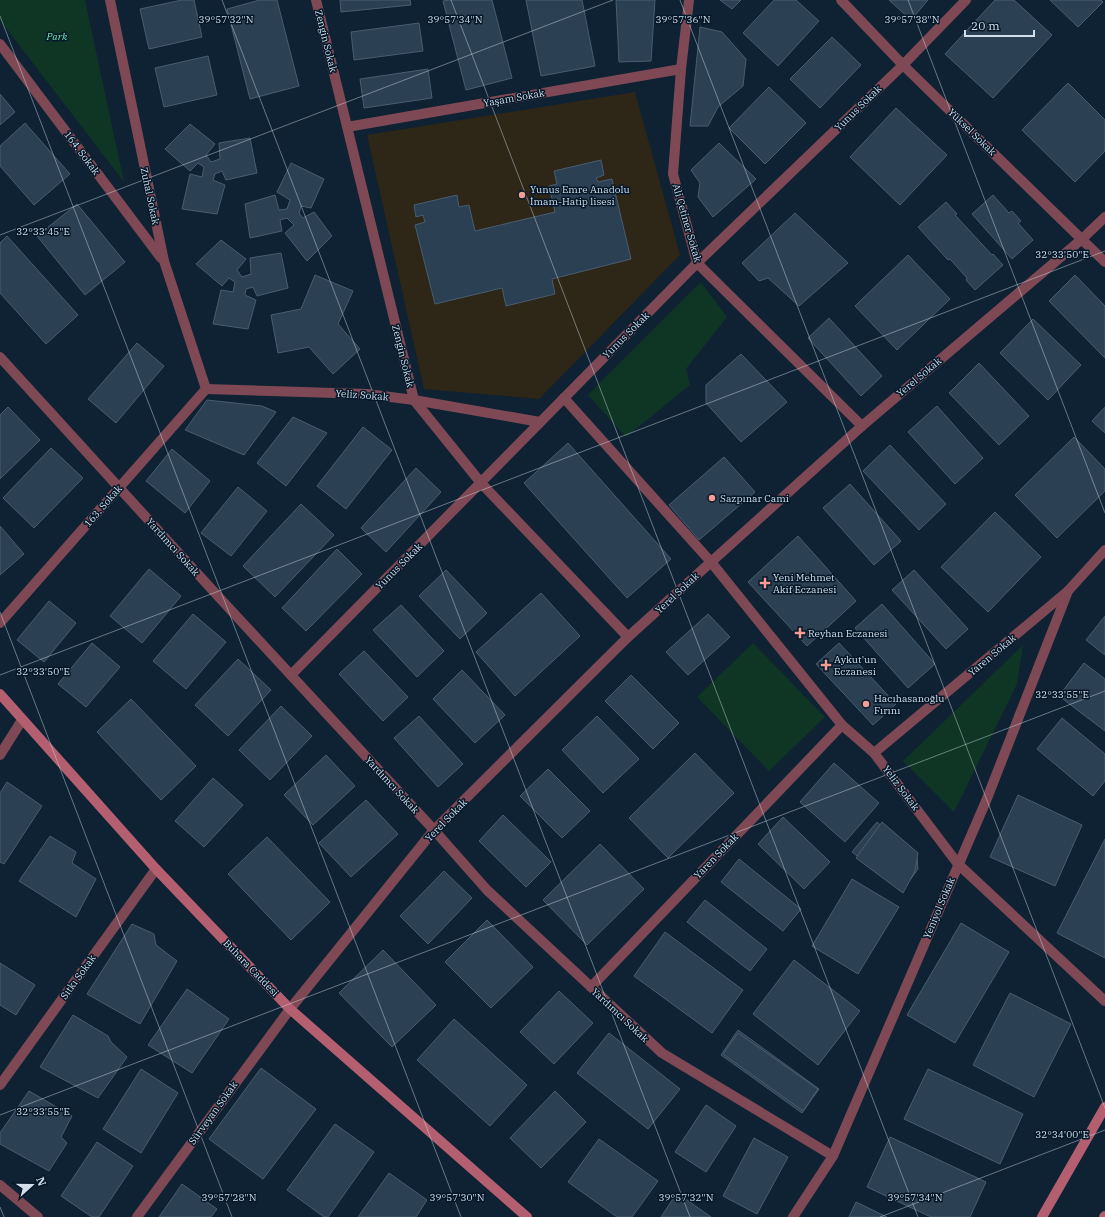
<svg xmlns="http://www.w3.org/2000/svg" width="1105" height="1217" font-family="'IBM Plex Serif',serif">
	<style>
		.education { fill: #2e2616 }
		.green { fill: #0f3525 }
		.building { fill: #2c4053; stroke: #485d71 }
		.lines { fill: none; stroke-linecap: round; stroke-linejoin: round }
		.minor { stroke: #7e4954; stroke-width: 10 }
		.secondary { stroke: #b35f70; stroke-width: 10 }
		.ticks { fill: none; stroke: #d2dfeb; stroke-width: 1; stroke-opacity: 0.45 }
		.poi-dot { fill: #f59c95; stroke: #051829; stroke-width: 1.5 }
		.labels { text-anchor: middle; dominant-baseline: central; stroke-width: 3; stroke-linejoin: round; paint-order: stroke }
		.park-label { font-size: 10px; font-style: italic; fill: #77ecb6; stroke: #051829 }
		.street-label { font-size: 10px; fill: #d2dfeb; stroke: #051829 }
		.poi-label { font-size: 10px; fill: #d2dfeb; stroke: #051829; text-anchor: start }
		.ticks-label { font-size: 10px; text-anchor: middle; fill: #d2dfeb; stroke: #051829; stroke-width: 3; stroke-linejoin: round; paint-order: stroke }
	</style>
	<rect width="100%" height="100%" fill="#0e2233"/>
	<polygon class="education" points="635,92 680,255 539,399 424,389 367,135"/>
	<g class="green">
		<polygon points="0,0 85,0 124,182 0,20"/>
		<polygon points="701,282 727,317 686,369 690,385 626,437 588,395"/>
		<polygon points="753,643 825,717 769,771 697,697"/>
		<polygon points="1023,645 1017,684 954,812 903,761"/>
	</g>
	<g class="building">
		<polygon points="182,0 194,0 202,37 149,49 140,9"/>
		<polygon points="260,0 277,0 299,86 250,99 227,9"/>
		<polygon points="340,0 410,0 411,5 341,12"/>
		<polygon points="449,0 492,0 512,78 466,90 443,1"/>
		<polygon points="526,0 582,0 595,66 541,76"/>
		<polygon points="616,0 655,0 651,61 619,62"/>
		<polygon points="720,0 741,0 732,9"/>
		<polygon points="774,0 796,0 819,21 778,66 743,33"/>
		<polygon points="889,0 928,0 911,20"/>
		<polygon points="995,0 1014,0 1052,35 993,98 945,54"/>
		<polygon points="1050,0 1101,0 1103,2 1078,27"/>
		<polygon points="419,23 423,51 354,60 351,32"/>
		<polygon points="700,27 722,32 746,59 743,86 718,107 708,126 690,126"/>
		<polygon points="832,37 861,65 820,108 790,79"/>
		<polygon points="208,56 217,95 164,107 155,68"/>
		<polygon points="428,69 432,98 364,108 360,79"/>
		<polygon points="1068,83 1105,120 1105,151 1075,182 1022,130"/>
		<polygon points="769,87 806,123 765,164 729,128"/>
		<polygon points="0,94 15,112 0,125"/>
		<polygon points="896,108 947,155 900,205 850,157"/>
		<polygon points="25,123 70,174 34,205 0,166 0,146"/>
		<polygon points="190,124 215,144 206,155 211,162 220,159 219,143 250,138 257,173 226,180 222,171 215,174 213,180 225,185 217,214 182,209 190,174 202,177 204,167 198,163 190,171 165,149"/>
		<polygon points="719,143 756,179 713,217 698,197 700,183 691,170"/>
		<polygon points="601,160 604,175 596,178 598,182 612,179 631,259 552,279 555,294 506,306 502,288 435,304 415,225 425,222 423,215 416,217 414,205 457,195 459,207 469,205 475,231 555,212 549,186 557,184 554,171"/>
		<polygon points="291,163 324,179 311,208 301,206 299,213 303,218 314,212 332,236 307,261 285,233 294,225 287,218 280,220 282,231 250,238 245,204 275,195 279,210 287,209 290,200 277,192"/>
		<polygon points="993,195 1009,213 1012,211 1021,221 1018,223 1033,240 1012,259 972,214"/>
		<polygon points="946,202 957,214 955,215 992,255 993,254 1003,265 975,290 966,280 967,278 950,259 948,260 918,227"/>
		<polygon points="77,204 125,262 85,295 37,236"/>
		<polygon points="795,213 848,263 799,306 768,278 759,281 742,263"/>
		<polygon points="7,236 78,315 46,344 0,293 0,243"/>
		<polygon points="221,240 246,259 237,270 242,277 251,274 250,258 281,253 288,288 257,296 253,287 246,289 245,295 256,300 248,329 213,324 221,290 233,292 235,282 229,278 222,286 196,264"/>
		<polygon points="908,255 950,299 897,350 855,306"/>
		<polygon points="315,275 353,291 338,324 360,349 333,374 309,347 278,353 271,315 301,309"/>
		<polygon points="1075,275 1105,306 1105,358 1049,301"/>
		<polygon points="829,318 882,376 861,396 808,338"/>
		<polygon points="1033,319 1081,365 1048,400 1000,353"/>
		<polygon points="137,343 164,366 116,423 88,399"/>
		<polygon points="741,354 787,402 741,442 706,403 706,385"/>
		<polygon points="979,363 1029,416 999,445 949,393"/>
		<polygon points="207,400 262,406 276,412 244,455 185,430"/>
		<polygon points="937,406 983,458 955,484 908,432"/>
		<polygon points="8,407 40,440 0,479 0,415"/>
		<polygon points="1105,407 1105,433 1092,421"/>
		<polygon points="293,417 327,433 286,486 257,463"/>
		<polygon points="363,427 392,450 346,509 317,486"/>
		<polygon points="1074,437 1105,469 1105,491 1057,538 1015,495"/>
		<polygon points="568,443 671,559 627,598 524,483"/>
		<polygon points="890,445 946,504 919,530 863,471"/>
		<polygon points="51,448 83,478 34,528 3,498"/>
		<polygon points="172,449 210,481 185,513 146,481"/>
		<polygon points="724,457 755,492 699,540 669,505"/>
		<polygon points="416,468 441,492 386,552 361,528"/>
		<polygon points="850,484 901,541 874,565 823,508"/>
		<polygon points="238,487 267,511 231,556 201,533"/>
		<polygon points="301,504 334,535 275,597 243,566"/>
		<polygon points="995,512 1041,557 988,612 941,567"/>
		<polygon points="0,526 24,554 0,575"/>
		<polygon points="798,536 856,601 807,646 748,582"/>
		<polygon points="337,549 362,574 306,631 282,608"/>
		<polygon points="149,569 181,596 142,643 110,616"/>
		<polygon points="446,570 487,613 460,639 419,596"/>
		<polygon points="914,570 968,629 946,649 892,590"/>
		<polygon points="541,593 580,636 515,696 476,652"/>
		<polygon points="49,601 76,623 44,662 17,640"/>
		<polygon points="882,604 935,664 908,688 855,628"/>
		<polygon points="401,605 444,651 417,677 373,630"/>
		<polygon points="193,614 226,642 186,689 153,661"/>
		<polygon points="708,614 730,637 688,675 666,652"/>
		<polygon points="1105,616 1105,655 1086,640"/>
		<polygon points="92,643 120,667 86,707 58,684"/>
		<polygon points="839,643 896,704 873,725 816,664"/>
		<polygon points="364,651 408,697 383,721 339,674"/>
		<polygon points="238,659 271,690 228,736 195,705"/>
		<polygon points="1084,663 1105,679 1105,731 1059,696"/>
		<polygon points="462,670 505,715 475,743 433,699"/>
		<polygon points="631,675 679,723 653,749 605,701"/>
		<polygon points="131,699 196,766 161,800 97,732"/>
		<polygon points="281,706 312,736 270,780 239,750"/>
		<polygon points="419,716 463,764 438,787 394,738"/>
		<polygon points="597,716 639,759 603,793 562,750"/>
		<polygon points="1062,718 1105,754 1105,781 1093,796 1037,749"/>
		<polygon points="695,753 734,793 668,858 629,818"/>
		<polygon points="326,755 355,786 313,825 284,795"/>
		<polygon points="834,763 879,803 845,842 800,802"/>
		<polygon points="548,769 590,811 562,838 520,796"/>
		<polygon points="213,778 243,805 204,847 175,821"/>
		<polygon points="7,782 42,806 4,864 0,862 0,793"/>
		<polygon points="1018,795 1082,825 1055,886 990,857"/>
		<polygon points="366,800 398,834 351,877 319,843"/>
		<polygon points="503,815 551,862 526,887 479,841"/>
		<polygon points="783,817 830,862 804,889 758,844"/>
		<polygon points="877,822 917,858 918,869 902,891 852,852"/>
		<polygon points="882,822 918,853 915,871 903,893 856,858"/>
		<polygon points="50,836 76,852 72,863 96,879 76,917 19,881"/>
		<polygon points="267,837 330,902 291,940 228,874"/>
		<polygon points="1105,839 1105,958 1057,933"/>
		<polygon points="600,844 644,889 587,945 543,900"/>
		<polygon points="739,859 801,909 783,931 721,882"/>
		<polygon points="444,871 472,898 428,944 400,916"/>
		<polygon points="852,879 899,907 858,974 812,946"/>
		<polygon points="705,900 767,949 750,971 687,922"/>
		<polygon points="487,920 533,967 491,1008 445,962"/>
		<polygon points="961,923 1009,952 955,1043 907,1015"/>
		<polygon points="132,924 154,934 156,945 177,961 140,1024 87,994"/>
		<polygon points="665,932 743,990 712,1033 634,976"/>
		<polygon points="383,950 436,1005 392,1047 339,993"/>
		<polygon points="794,960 860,1011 818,1065 753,1014"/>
		<polygon points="0,963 35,985 16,1015 0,1005"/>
		<polygon points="187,989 229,1019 192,1073 148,1045"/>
		<polygon points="559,991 593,1023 554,1064 520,1032"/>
		<polygon points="1010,993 1071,1024 1034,1097 973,1065"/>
		<polygon points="73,1015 108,1036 111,1042 127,1057 98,1098 40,1067"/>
		<polygon points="454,1019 527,1085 490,1126 417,1060"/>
		<polygon points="738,1030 819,1089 802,1113 721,1055"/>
		<polygon points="609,1033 680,1089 648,1129 577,1073"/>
		<polygon points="738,1033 818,1089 803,1111 723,1054"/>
		<polygon points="261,1068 316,1109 263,1179 209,1139"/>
		<polygon points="141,1069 178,1093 141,1153 103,1129"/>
		<polygon points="928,1069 1023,1114 1000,1164 904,1119"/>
		<polygon points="29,1091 72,1116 61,1137 67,1143 49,1171 0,1144 0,1133"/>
		<polygon points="555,1091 586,1122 541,1168 510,1138"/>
		<polygon points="706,1105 736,1126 706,1172 675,1152"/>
		<polygon points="335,1124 374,1152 328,1217 324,1217 287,1190"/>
		<polygon points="890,1137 986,1182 970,1217 931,1217 867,1187"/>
		<polygon points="754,1138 788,1157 757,1214 723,1196"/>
		<polygon points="599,1139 658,1181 632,1217 617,1217 568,1182"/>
		<polygon points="97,1142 133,1166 99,1217 92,1217 61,1196"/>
		<polygon points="389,1173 427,1200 416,1217 358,1217"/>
		<polygon points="182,1184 217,1209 211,1217 159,1217"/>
		<polygon points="677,1193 711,1217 661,1217"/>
		<polygon points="856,1202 887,1217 849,1217"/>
	</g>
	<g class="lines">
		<g class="minor">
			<polyline points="110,0 164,261 206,389"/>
			<polyline points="316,0 414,400 481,483 628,637"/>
			<polyline points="689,0 681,69 673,174 697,263 862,426"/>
			<polyline points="841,0 903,65 1105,262"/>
			<polyline points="0,44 161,258"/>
			<polyline points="347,127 681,69"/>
			<polyline points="0,357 216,594 434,830 487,890 662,1053 833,1156"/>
			<polyline points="206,389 367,394 414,400 540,422"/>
			<polyline points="564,398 711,562 842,725 874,753 958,864 1105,1001"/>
			<polyline points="0,623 206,389"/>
			<polyline points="291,675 697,263 903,65 966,0"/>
			<polyline points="874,753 1068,591 1105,550"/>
			<polyline points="0,755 22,720"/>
			<polyline points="591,987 842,725"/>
			<polyline points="0,1085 156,869"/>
			<polyline points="0,1185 38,1217"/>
			<polyline points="137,1217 290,1009 434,830 628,637 711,562 862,426 1082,239 1105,217"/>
			<polyline points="793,1217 833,1156 986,801 1068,591"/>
		</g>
		<g class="secondary">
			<polyline points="0,694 156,869 290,1009 527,1217"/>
			<polyline points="1042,1217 1105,1107"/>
			<polyline points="1104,1217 1105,1216"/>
		</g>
	</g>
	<path class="ticks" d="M 222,0 L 690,1217M 451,0 L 918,1217M 680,0 L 1105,1108M 908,0 L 1105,513M 0,16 L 461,1217M 0,235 L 613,0M 0,612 L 232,1217M 0,675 L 1105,251M 0,1115 L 1105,691M 0,1207 L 4,1217M 880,1217 L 1105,1130"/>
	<g class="poi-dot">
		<circle cx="522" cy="195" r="4"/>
		<circle cx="712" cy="498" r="4"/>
		<path d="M763 577h4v4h4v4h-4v4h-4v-4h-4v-4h4z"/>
		<path d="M798 627h4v4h4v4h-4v4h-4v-4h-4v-4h4z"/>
		<path d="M824 659h4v4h4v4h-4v4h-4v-4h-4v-4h4z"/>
		<circle cx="866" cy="704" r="4"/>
	</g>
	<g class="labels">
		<g class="park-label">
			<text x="57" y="36">Park</text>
		</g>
		<g class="street-label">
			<text transform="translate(326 41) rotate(76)">Zengin Sokak</text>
			<text transform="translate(514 98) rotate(-10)">Yaşam Sokak</text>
			<text transform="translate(858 108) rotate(-44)">Yunus Sokak</text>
			<text transform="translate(972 132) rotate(44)">Yüksel Sokak</text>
			<text transform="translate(82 153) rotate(53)">164. Sokak</text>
			<text transform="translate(150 196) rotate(78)">Zuhal Sokak</text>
			<text transform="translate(687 223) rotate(74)">Ali Çetiner Sokak</text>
			<text transform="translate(626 335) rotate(-45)">Yunus Sokak</text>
			<text transform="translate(403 356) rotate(76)">Zengin Sokak</text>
			<text transform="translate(919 377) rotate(-40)">Yerel Sokak</text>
			<text transform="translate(362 395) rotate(4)">Yeliz Sokak</text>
			<text transform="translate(103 506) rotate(-49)">163. Sokak</text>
			<text transform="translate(173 547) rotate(48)">Yardımcı Sokak</text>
			<text transform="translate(399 566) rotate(-45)">Yunus Sokak</text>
			<text transform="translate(677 593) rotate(-43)">Yerel Sokak</text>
			<text transform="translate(992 655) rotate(-40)">Yaren Sokak</text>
			<text transform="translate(392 785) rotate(47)">Yardımcı Sokak</text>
			<text transform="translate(901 788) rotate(53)">Yeliz Sokak</text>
			<text transform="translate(446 820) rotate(-46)">Yerel Sokak</text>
			<text transform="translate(716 856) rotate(-46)">Yaren Sokak</text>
			<text transform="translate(939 908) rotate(-67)">Yeniyol Sokak</text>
			<text transform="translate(251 968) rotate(46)">Buhara Caddesi</text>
			<text transform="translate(78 977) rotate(-54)">Sıtkı Sokak</text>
			<text transform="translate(620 1015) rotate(43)">Yardımcı Sokak</text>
			<text transform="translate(213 1113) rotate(-54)">Sürveyan Sokak</text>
		</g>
		<g class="poi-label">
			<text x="530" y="189">Yunus Emre Anadolu<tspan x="530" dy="12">İmam-Hatip lisesi</tspan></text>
			<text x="720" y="498">Sazpınar Cami</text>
			<text x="773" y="577">Yeni Mehmet<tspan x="773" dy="12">Akif Eczanesi</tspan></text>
			<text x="808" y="633">Reyhan Eczanesi</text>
			<text x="834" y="659">Aykut'un<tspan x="834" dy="12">Eczanesi</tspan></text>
			<text x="874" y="698">Hacıhasanoğlu<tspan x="874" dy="12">Fırını</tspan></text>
		</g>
	</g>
	<g class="ticks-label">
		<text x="226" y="23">39°57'32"N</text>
		<text x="455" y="23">39°57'34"N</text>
		<text x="683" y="23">39°57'36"N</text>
		<text x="912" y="23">39°57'38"N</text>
		<text x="43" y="235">32°33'45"E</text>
		<text x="1062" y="258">32°33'50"E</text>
		<text x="43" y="675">32°33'50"E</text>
		<text x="1062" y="698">32°33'55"E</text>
		<text x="43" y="1115">32°33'55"E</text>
		<text x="1062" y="1138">32°34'00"E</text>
		<text x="229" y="1201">39°57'28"N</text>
		<text x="457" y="1201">39°57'30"N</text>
		<text x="686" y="1201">39°57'32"N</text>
		<text x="915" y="1201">39°57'34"N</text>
	</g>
	<g transform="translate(32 1185) rotate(69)" stroke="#051829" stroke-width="3" paint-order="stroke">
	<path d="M0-3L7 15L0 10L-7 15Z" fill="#d2dfeb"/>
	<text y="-6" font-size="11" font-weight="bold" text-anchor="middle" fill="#d2dfeb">N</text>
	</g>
	<path d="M965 30v6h69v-6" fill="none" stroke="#d2dfeb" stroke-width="2"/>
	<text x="971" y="30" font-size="12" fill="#d2dfeb" stroke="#051829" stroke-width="3" paint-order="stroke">20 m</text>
</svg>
